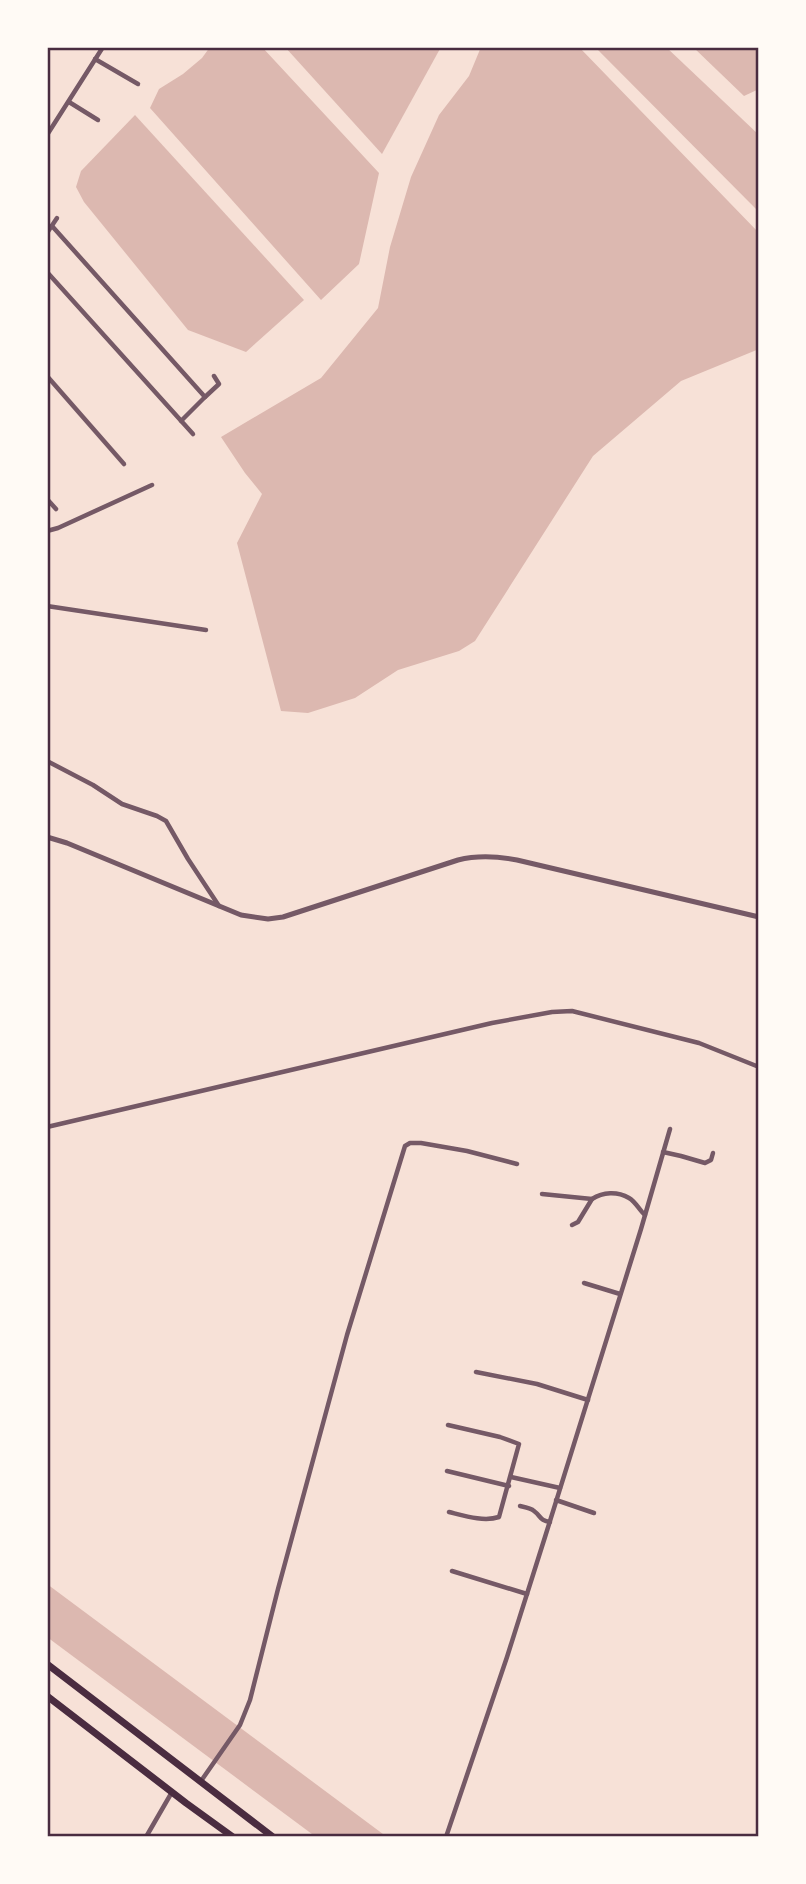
<svg xmlns="http://www.w3.org/2000/svg" width="806" height="1884" font-family="'Nunito Sans',sans-serif">
	<style>
		.water { fill: #dcb8b0 }
		.lines { fill: none; stroke-linecap: round; stroke-linejoin: round }
		.minor { stroke: #755966; stroke-width: 4.5 }
		.tertiary { stroke: #755966; stroke-width: 5 }
		.trunk { stroke: #4a2c40; stroke-width: 7 }
		.neatline { fill: none; stroke: #4a2c40; stroke-width: 2.5 }
	</style>
	<rect width="100%" height="100%" fill="#f7e1d7"/>
	<g class="water">
		<polygon points="210,47 262,47 379,173 359,264 321,300 150,108 159,89 183,74 202,58"/>
		<polygon points="285,47 441,47 382,154"/>
		<polygon points="481,47 579,47 759,233 759,349 681,381 593,456 475,641 459,651 398,670 355,698 308,713 281,711 237,543 262,494 245,473 221,437 321,378 378,308 390,247 411,177 439,115 469,76"/>
		<polygon points="595,47 666,47 759,135 759,212"/>
		<polygon points="693,47 759,47 759,89 744,96"/>
		<polygon points="135,115 304,300 246,352 188,330 84,202 76,187 81,171"/>
		<polygon points="47,1584 387,1837 316,1837 47,1637"/>
	</g>
	<g class="lines">
		<g class="minor">
			<polyline points="95,59 138,84"/>
			<polyline points="69,102 98,120"/>
			<polyline points="47,135 103,47"/>
			<polyline points="52,226 205,397 219,384 214,376"/>
			<polyline points="47,233 57,218"/>
			<polyline points="47,272 193,434"/>
			<polyline points="47,376 124,464"/>
			<polyline points="181,421 205,397"/>
			<polyline points="47,499 56,509"/>
			<polyline points="47,531 58,528 152,485"/>
			<polyline points="47,606 206,630"/>
			<polyline points="47,761 93,785 122,804 157,816 166,821 188,859 219,906"/>
			<polyline points="47,1127 492,1023 552,1012 572,1011 699,1043 759,1067"/>
			<polyline points="663,1152 681,1156 705,1163 711,1160 713,1153"/>
			<path d="M 542,1194 L 592,1199 C 603,1192 617,1191 629,1198 C 636,1202 639,1210 645,1215"/>
			<polyline points="572,1225 578,1222 592,1199"/>
			<polyline points="584,1283 620,1294"/>
			<polyline points="476,1372 537,1384 588,1400"/>
			<path d="M 448,1425 L 500,1437 L 519,1444 L 499,1517 C 484,1522 465,1516 449,1512"/>
			<polyline points="447,1471 509,1486"/>
			<polyline points="511,1477 560,1488"/>
			<polyline points="556,1500 594,1513"/>
			<path d="M 520,1506 C 525,1507 531,1508 534,1511 C 541,1516 540,1521 550,1522"/>
			<polyline points="452,1571 527,1594"/>
			<polyline points="201,1781 240,1725 250,1700 278,1589 347,1335 405,1146 410,1143 421,1143 467,1151 517,1164"/>
			<polyline points="146,1837 172,1792"/>
			<polyline points="446,1837 507,1657 545,1537 641,1229 670,1129"/>
		</g>
		<path class="tertiary" d="M 47,837 L 67,843 L 241,915 L 268,919 L 283,917 L 458,860 C 478,855 496,856 517,860 L 759,917"/>
		<g class="trunk">
			<polyline points="47,1664 273,1837"/>
			<polyline points="47,1696 186,1803 233,1837"/>
		</g>
	</g>
	<rect width="806" height="1884" fill="none" stroke="#fffaf5" stroke-width="98"/>
	<rect x="49" y="49" width="708" height="1786" class="neatline"/>
</svg>
